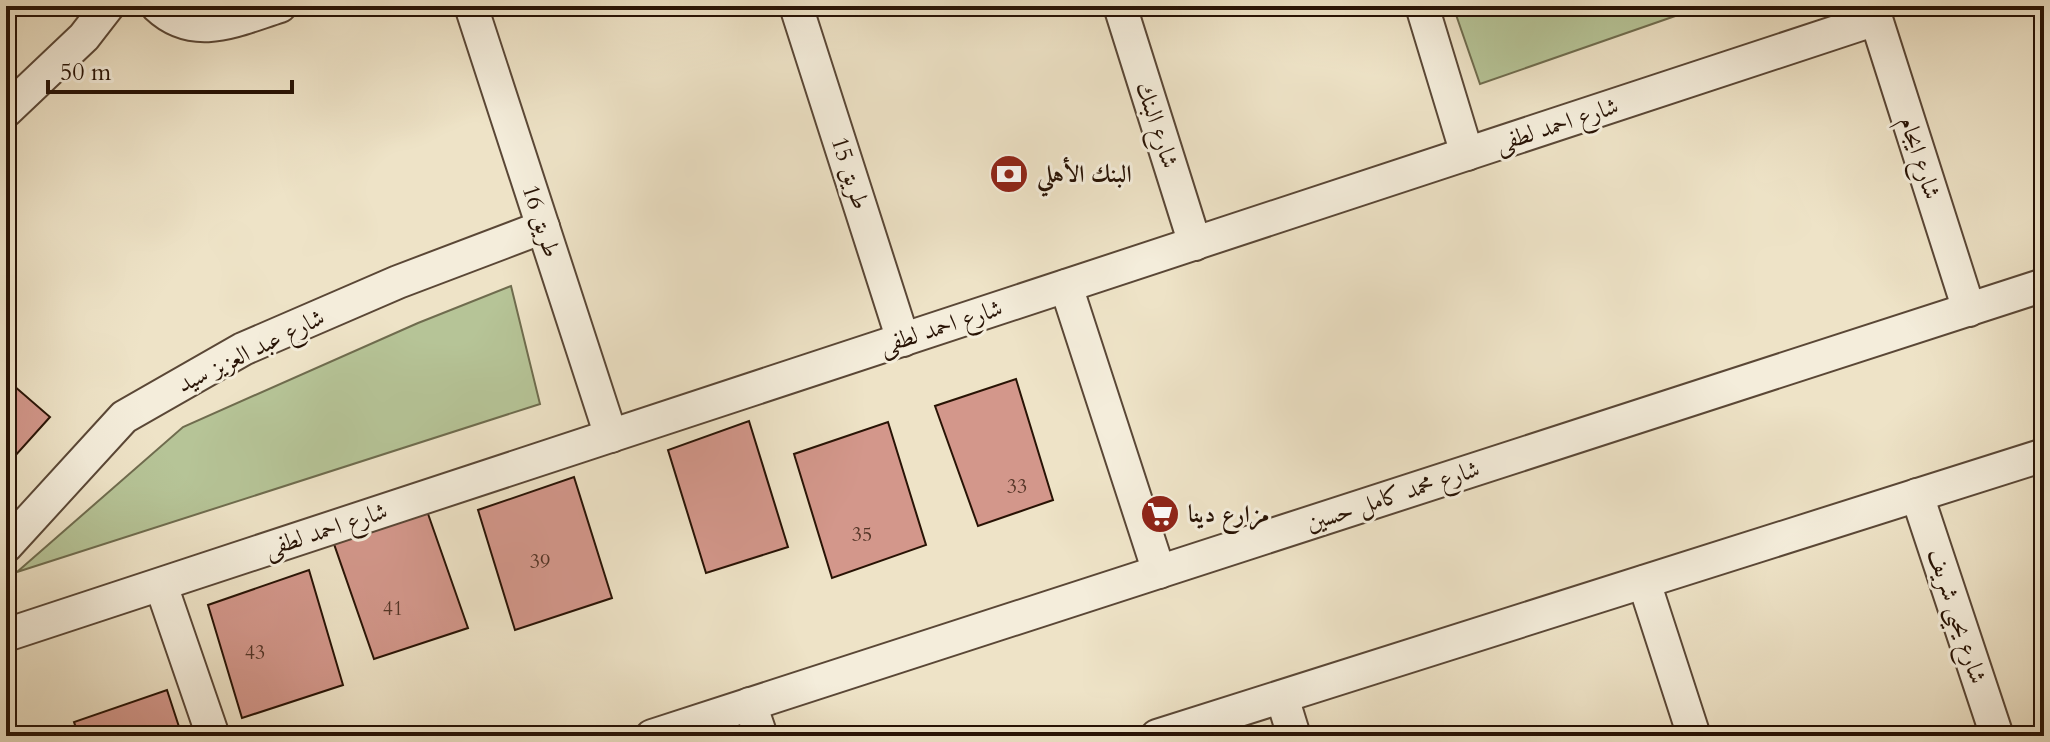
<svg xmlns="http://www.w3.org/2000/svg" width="2050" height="742" font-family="Cardo,Amiri,serif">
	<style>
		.green { fill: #b6c497; stroke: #6f6c4e; stroke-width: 2 }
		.building { fill: #d3978b; stroke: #281305; stroke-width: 2 }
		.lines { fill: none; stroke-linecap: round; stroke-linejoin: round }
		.street-casing { stroke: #5a4736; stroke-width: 36 }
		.street { stroke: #f4eddb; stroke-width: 32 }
		.labels { text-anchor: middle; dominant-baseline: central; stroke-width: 6; stroke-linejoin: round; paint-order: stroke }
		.number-label { font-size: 20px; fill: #533426 }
		.street-label { font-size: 24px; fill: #281305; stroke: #f4eddb }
		.poi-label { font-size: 24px; font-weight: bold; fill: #281305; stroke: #f4eddb; text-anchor: start }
	</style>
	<rect width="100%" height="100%" fill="#eee3c7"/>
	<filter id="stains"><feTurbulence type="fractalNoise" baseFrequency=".0025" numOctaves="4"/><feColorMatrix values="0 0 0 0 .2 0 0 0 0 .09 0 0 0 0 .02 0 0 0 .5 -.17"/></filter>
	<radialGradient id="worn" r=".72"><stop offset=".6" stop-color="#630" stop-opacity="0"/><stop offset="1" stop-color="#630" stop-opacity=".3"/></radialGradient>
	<g class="green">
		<polygon points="1453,6 1704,6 1480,84"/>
		<polygon points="511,286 540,404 17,572 183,427 418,323"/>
	</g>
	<g class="building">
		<polygon points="6,379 50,417 6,466"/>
		<polygon points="1016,379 1053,500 978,526 935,406"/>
		<polygon points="749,421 788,547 706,573 668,450"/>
		<polygon points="888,422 926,545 832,578 794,454"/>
		<polygon points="574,477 612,598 515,630 478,510"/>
		<polygon points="427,511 468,628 374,659 334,544"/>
		<polygon points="309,570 343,685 242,718 208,605"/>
		<polygon points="167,690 182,736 79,736 74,722"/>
		<polygon points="8,705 18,736 6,736 6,706"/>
	</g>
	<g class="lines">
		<g class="street-casing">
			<g id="street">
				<path d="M 157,6 C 195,42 238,19 280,6"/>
				<polyline points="471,6 611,436"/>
				<polyline points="796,6 903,340"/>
				<polyline points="1120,6 1195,244"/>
				<polyline points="1422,6 1467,154"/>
				<polyline points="1872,6 1969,310"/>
				<polyline points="6,111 84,37 108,6"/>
				<polyline points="1066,286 1159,572"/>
				<polyline points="1917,495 1997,736"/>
				<polyline points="6,546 124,417 243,349 398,282 543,227"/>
				<polyline points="1644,582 1694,736"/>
				<polyline points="161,585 213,736"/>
				<polyline points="6,635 1876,19"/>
				<polyline points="1282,697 1294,736"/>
				<polyline points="750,704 761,736"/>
				<polyline points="652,736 2044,285"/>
				<polyline points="1157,736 2044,455"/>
			</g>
		</g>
		<use href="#street" class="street"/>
	</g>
	<defs>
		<g id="bank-disc" transform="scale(2)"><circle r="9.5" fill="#8f2418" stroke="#f4eddb"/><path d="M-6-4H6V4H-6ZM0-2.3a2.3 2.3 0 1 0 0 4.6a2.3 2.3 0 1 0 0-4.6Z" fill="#fff"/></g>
		<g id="supermarket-disc" transform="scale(2)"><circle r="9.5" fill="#8f2418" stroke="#f4eddb"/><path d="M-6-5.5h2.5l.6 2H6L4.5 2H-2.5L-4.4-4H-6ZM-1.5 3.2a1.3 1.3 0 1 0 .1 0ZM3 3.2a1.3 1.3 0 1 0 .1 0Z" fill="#fff"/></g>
	</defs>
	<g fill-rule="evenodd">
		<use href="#bank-disc" x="1009" y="174"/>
		<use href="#supermarket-disc" x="1160" y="514"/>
	</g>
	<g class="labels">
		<g class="number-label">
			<text x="1017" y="486">33</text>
			<text x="862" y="534">35</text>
			<text x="540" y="561">39</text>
			<text x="393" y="608">41</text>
			<text x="255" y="652">43</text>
		</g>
		<g class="street-label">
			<text transform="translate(1157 125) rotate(72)">شارع البنك</text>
			<text transform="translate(1557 125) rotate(-18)">شارع احمد لطفى</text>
			<text transform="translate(1920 158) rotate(72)">شارع ايجام</text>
			<text transform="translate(850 173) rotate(72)">طريق 15</text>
			<text transform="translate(541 221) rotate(72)">طريق 16</text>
			<text transform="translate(941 327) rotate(-18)">شارع احمد لطفى</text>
			<text transform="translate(251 351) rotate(-26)">شارع عبد العزيز سيد</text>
			<text transform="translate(1393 496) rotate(-18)">شارع محمد كامل حسين</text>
			<text transform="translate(326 530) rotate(-18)">شارع احمد لطفى</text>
			<text transform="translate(1957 616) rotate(72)">شارع يحيى شريف</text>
		</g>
		<g class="poi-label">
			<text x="1037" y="174">البنك الأهلي</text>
			<text x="1188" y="514">مزارع دينا</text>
		</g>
	</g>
	<rect width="2050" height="742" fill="none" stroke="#eee3c7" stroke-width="32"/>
	<rect x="8" y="8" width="2034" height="726" fill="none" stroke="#281305" stroke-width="4"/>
	<rect x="16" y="16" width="2018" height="710" fill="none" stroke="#281305" stroke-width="2"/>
	<path d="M48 80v12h244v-12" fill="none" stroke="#281305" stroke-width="4"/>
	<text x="60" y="80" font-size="24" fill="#281305" stroke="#f4eddb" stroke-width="6" paint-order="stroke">50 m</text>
	<rect width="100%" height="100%" filter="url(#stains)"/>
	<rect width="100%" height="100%" fill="url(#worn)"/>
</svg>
